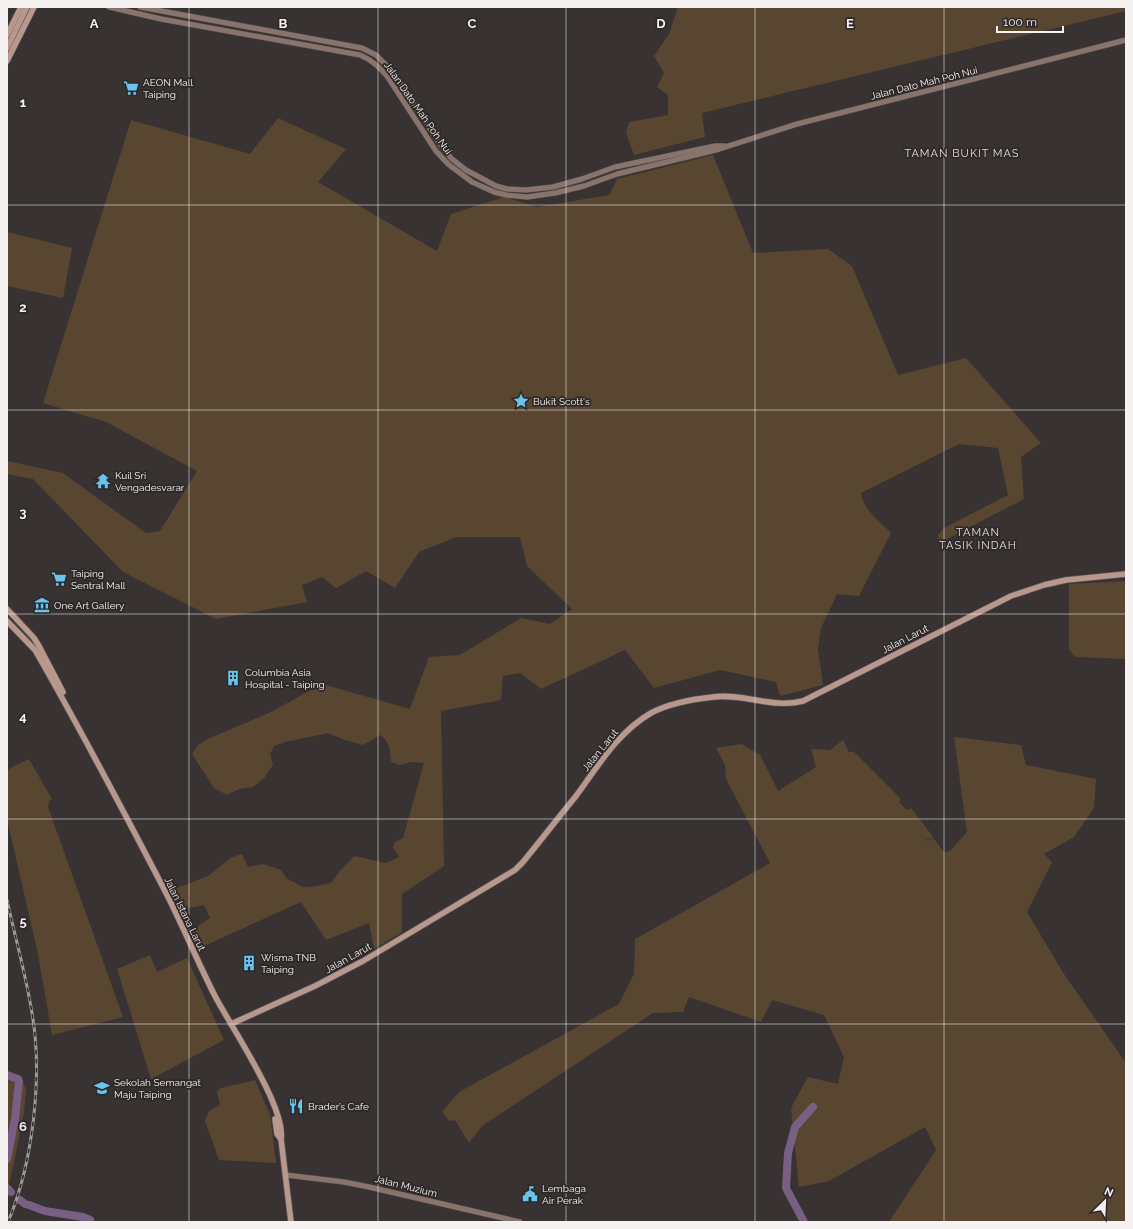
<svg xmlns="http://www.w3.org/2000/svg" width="1133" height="1229" font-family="Raleway,sans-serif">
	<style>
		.green { fill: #594631 }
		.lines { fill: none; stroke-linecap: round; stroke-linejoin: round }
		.river { stroke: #785f83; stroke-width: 8 }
		.tertiary-casing { stroke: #565151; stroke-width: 6 }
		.secondary-casing { stroke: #565151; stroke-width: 7 }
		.tertiary { stroke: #88746c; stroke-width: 5 }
		.secondary { stroke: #b8978c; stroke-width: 5.5 }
		.rail-casing { stroke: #9e9999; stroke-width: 3 }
		.rail { stroke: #2e2828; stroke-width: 1.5; stroke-dasharray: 4.5; stroke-linecap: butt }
		.grid { fill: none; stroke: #f6f2f2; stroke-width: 1; stroke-opacity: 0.55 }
		.labels { text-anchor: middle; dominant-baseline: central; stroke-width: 3.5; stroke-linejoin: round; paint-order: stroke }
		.poi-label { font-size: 10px; fill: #f6f2f2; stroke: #2e2828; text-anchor: start }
		.street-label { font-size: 10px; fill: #f6f2f2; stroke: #2e2828 }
		.neighbourhood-label { font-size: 11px; letter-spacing: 1px; fill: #e3dbdb; stroke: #2e2828 }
		.grid-label { font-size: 13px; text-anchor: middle; font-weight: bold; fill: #f6f2f2; stroke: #2e2828; stroke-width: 3.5; stroke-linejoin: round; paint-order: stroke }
	</style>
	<rect width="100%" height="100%" fill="#383232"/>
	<g class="green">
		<polygon points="678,7 1126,7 1126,11 702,113 705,137 634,155 626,133 629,122 668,115 668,95 657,87 664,73 654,56 669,34"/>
		<path d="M 278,118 L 346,149 L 318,182 L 437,251 L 451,214 L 504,197 L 537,207 L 609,195 L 617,179 L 713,155 L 753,253 L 828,249 L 852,266 L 898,375 L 966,358 L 1041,443 L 1021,457 L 1024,499 L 939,543 L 938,535 L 944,528 L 1008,495 L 998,448 L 959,444 L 861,493 C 863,510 880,521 891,533 L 859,596 L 837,594 L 821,628 L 818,649 L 823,685 L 780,696 L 776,682 L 720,670 L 654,688 L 625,650 L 541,689 L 520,673 L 503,676 L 501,700 L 441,711 L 444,866 L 402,894 L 402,932 L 374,949 L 369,923 L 326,940 L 301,902 L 202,947 L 192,930 L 210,918 L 204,905 L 184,909 L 172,890 L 208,876 L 230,858 L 242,854 L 248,867 L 263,864 L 281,870 L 286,878 L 303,887 L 316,886 L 331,883 L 339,872 L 354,856 L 386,863 L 399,857 L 393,848 L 395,842 L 403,838 L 424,763 L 410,762 L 400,765 L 391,762 C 390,750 390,742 380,735 L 363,745 L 345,740 L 328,733 L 285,742 L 274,746 L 270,754 L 273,765 L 265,777 L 253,787 L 239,789 L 227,795 L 214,788 L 192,754 L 199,744 L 210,738 L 269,713 L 322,684 L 410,709 L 429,657 L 460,655 L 521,618 L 550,624 L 572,609 L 527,566 L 520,537 L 456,537 L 419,552 L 395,588 L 366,571 L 336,588 L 322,577 L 302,585 L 307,602 L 216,619 L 123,572 L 33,479 L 7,474 L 7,461 L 63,473 L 146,533 L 160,531 L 197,471 L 106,422 L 43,403 L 131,120 L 250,154 Z"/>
		<polygon points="7,232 72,248 63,298 7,286"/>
		<polygon points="1126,581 1126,659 1075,657 1069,649 1069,584"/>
		<polygon points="954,737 1021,745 1026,765 1096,779 1094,808 1074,837 1044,854 1052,862 1027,912 1062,971 1126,1063 1126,1222 889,1222 936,1150 925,1127 829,1181 799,1187 791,1108 808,1077 838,1084 844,1057 824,1015 772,1000 761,1022 689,997 683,1012 653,1013 482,1126 469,1143 455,1120 449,1121 442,1112 459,1092 619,1004 634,974 635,939 770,863 726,779 725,765 716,748 742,744 760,755 778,791 816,767 811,749 830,750 843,740 849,752 854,752 901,799 899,802 907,810 911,808 934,838 919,841 934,839 944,852 950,851 967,832"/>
		<polygon points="29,759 52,799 49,801 48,807 123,1017 52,1035 38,954 7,819 7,770"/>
		<polygon points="150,955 157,972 187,958 224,1040 151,1079 117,969"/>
		<polygon points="7,1076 23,1082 26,1089 24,1113 10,1181 7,1190"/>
		<polygon points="255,1080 270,1115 276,1163 219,1160 205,1121 209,1111 220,1105 217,1091 221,1088"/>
	</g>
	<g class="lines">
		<g class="river">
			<polyline points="7,1075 18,1079 19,1081 15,1119 7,1159"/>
			<polyline points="7,1188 11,1192"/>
			<polyline points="20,1200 25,1204"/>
			<polyline points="29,1205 45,1211 83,1217 90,1220"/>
			<polyline points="804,1222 786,1188 788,1153 795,1127 813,1107"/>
		</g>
		<g class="tertiary-casing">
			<g id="tertiary">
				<path d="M 109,7 L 161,19 L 360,55 C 372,60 379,67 387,76 L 436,151 L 448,164 L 472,182 L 494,192 L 506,195 L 527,197 L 555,193 L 584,186 L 617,174 L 716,150 L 797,124 L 1126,40"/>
				<polyline points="140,7 362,48 376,55 394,73 441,146 452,159 466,170 496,186 507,189 526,190 553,187 582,179 615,167 715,146 725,146"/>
				<polyline points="286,1175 344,1182 369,1187 520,1222"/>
			</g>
		</g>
		<g class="secondary-casing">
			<g id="secondary">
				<polyline points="7,35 21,7"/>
				<polyline points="7,48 27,7"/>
				<polyline points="7,61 34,7"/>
				<polyline points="7,609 34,638 39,646 63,692"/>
				<path d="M 7,621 L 35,650 L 39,657 C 83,734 124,812 165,891 C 183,926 198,963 216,998 C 232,1028 286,1108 281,1139 L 291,1222"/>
				<path d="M 231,1024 L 315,986 L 363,961 L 515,870 L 523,862 C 541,840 558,818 576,796 C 598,766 618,732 651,713 C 668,704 694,699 713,697 C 743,693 773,709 803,701 L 1011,596 L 1044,585 L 1066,580 L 1126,574"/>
				<polyline points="275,1119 277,1134 281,1139"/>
			</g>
		</g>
		<use href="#tertiary" class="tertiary"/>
		<use href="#secondary" class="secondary"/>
		<g class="rail-casing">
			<path id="rail" d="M 7,900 C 15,937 26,975 32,1013 C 43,1076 33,1163 8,1222"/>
		</g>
		<use href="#rail" class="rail"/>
	</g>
	<path class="grid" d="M 189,7 L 189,1222M 378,7 L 378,1222M 566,7 L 566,1222M 755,7 L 755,1222M 944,7 L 944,1222M 7,205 L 1126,205M 7,410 L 1126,410M 7,614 L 1126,614M 7,819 L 1126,819M 7,1024 L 1126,1024"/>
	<defs>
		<g id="supermarket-bare" transform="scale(1.2)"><path d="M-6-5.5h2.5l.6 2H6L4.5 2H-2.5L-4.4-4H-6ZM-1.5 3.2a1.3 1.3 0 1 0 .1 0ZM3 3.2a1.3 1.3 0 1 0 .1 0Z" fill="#66c4ef" stroke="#2e2828" stroke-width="2.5" paint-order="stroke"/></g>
		<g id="sight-bare" transform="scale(1.2)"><path d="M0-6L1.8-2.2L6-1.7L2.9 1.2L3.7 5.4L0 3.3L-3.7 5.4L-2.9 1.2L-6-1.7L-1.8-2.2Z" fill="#66c4ef" stroke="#2e2828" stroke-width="2.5" paint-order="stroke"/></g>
		<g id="temple-bare" transform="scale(1.2)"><path d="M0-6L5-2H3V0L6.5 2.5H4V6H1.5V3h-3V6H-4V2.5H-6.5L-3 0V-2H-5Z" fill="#66c4ef" stroke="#2e2828" stroke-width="2.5" paint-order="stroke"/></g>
		<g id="museum-bare" transform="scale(1.2)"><path d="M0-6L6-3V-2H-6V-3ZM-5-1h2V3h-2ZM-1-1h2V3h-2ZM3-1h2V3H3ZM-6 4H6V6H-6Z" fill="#66c4ef" stroke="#2e2828" stroke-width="2.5" paint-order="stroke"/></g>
		<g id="building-bare" transform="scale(1.2)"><path d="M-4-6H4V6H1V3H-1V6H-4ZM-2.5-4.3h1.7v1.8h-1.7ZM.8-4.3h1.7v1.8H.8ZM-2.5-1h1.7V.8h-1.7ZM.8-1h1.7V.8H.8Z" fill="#66c4ef" stroke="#2e2828" stroke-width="2.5" paint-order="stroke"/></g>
		<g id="school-bare" transform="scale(1.2)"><path d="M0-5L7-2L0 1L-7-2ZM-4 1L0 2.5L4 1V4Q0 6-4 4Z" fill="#66c4ef" stroke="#2e2828" stroke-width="2.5" paint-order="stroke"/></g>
		<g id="restaurant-bare" transform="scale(1.2)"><path d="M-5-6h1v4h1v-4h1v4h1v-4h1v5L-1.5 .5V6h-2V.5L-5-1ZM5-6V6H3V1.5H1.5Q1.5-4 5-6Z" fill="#66c4ef" stroke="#2e2828" stroke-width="2.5" paint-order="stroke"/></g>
		<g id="civic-bare" transform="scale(1.2)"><path d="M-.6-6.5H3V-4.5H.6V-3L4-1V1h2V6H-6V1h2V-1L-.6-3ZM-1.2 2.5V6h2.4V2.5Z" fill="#66c4ef" stroke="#2e2828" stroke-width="2.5" paint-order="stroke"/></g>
	</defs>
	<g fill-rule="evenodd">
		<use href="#supermarket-bare" x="131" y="88"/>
		<use href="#sight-bare" x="521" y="401"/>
		<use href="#temple-bare" x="103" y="481"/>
		<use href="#supermarket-bare" x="59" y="579"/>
		<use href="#museum-bare" x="42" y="605"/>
		<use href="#building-bare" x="233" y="678"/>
		<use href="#building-bare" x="249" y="963"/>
		<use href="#school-bare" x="102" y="1088"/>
		<use href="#restaurant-bare" x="296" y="1106"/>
		<use href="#civic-bare" x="530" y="1194"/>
	</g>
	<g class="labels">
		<g class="poi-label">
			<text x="143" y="82">AEON Mall<tspan x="143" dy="12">Taiping</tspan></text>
			<text x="533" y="401">Bukit Scott's</text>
			<text x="115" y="475">Kuil Sri<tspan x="115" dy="12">Vengadesvarar</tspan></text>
			<text x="71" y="573">Taiping<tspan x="71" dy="12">Sentral Mall</tspan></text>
			<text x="54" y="605">One Art Gallery</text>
			<text x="245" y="672">Columbia Asia<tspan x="245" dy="12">Hospital - Taiping</tspan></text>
			<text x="261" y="957">Wisma TNB<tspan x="261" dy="12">Taiping</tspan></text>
			<text x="114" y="1082">Sekolah Semangat<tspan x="114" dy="12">Maju Taiping</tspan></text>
			<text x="308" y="1106">Brader’s Cafe</text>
			<text x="542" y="1188">Lembaga<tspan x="542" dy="12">Air Perak</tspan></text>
		</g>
		<g class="street-label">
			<text transform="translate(924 83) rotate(-14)">Jalan Dato Mah Poh Nui</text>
			<text transform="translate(418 108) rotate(55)">Jalan Dato Mah Poh Nui</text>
			<text transform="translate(905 639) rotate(-27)">Jalan Larut</text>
			<text transform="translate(600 750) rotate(-51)">Jalan Larut</text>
			<text transform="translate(185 914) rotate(64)">Jalan Istana Larut</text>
			<text transform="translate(348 958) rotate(-29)">Jalan Larut</text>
			<text transform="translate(406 1186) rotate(14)">Jalan Muzium</text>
		</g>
		<g class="neighbourhood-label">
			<text x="962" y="153">TAMAN BUKIT MAS</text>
			<text x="978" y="532">TAMAN<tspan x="978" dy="13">TASIK INDAH</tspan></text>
		</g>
	</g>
	<g class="grid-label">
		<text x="94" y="28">A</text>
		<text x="283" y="28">B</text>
		<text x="472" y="28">C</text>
		<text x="661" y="28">D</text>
		<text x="850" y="28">E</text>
		<text x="23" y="107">1</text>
		<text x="23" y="312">2</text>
		<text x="23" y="517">3</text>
		<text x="23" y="721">4</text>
		<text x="23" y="926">5</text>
		<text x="23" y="1131">6</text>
	</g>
	<rect width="1133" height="1229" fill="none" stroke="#f6f2f2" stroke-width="16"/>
	<g transform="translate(1105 1201) rotate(24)" stroke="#2e2828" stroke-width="3" paint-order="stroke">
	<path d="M0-3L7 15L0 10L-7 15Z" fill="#f6f2f2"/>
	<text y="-6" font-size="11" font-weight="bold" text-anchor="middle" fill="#f6f2f2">N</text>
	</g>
	<path d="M997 26v6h66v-6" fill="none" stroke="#f6f2f2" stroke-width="2"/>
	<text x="1003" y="26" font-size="12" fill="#f6f2f2" stroke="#2e2828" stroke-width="3" paint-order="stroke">100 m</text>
</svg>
